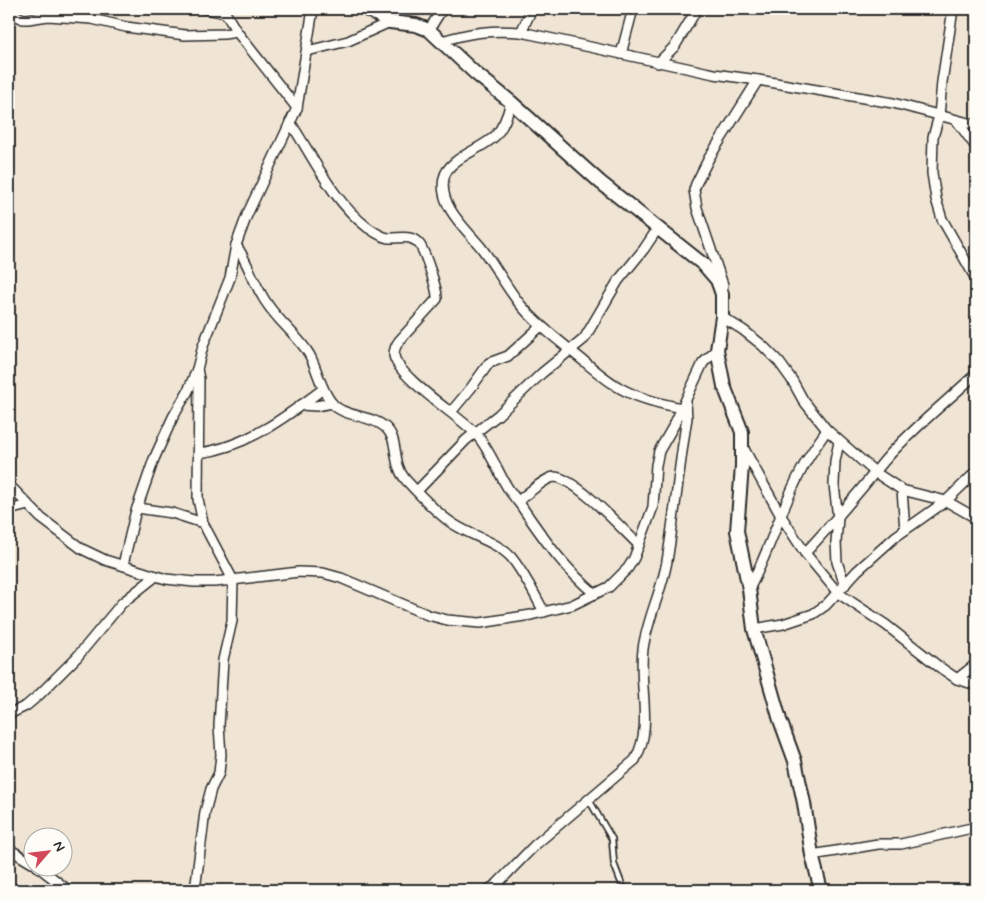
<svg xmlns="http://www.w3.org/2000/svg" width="985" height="899" font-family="Mynerve,sans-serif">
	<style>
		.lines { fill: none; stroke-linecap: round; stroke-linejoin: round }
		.lane-casing { stroke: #2b2b2b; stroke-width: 8 }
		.street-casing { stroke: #2b2b2b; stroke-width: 12 }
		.secondary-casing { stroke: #2b2b2b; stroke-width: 16 }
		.lane { stroke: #fdfcf7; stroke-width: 4.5 }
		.street { stroke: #fdfcf7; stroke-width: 9 }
		.secondary { stroke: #fdfcf7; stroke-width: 12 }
	</style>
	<rect width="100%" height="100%" fill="#f0e4d4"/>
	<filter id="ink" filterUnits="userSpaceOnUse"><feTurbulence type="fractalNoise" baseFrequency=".02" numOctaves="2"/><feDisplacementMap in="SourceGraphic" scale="10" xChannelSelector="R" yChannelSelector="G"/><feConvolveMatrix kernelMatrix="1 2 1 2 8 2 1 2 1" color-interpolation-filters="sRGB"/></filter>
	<g filter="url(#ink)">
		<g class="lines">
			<g class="lane-casing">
				<polyline id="lane" points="589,800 612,839 614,864 624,890"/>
			</g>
			<g class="street-casing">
				<g id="street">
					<polyline points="9,9 17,16 23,19 28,19 48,16 92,19 126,27 185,35 224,34 237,32"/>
					<polyline points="206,9 225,13"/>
					<polyline points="223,9 237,32 297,108"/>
					<polyline points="953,9 942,82 939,116 933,137 932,173 936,199 942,219 976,279"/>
					<polyline points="429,30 442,9"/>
					<polyline points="521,32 532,9"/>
					<path d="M 442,41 C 471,32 491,30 521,32 L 714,74 L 758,80 L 893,103 L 976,125"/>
					<polyline points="307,51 348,41 390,22"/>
					<polyline points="621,54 633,9"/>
					<polyline points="658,63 675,46 697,9"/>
					<path d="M 511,102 C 508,114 504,127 495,136 C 481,150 448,158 444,178 C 438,205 465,228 480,246 C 494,264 505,285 519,303 C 535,323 555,337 575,354 C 589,365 604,379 620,388 C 639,399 661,404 682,408"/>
					<polyline points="957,121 976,147"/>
					<path d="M 290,122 C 314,158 332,200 367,227 C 373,231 381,237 388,238 C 399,239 411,233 420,245 C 425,253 438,290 437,299 L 399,341 C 396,345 394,349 394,355 C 396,376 459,416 475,433 C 489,448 496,468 506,485 C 511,494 519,502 524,510 C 546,542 565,569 595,594"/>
					<path d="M 236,245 C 249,264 254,286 268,305 C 280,323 298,336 309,354 C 318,370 320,388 331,402 C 343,418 370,414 385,427 C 400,440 391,462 405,479 C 416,491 441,517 455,525 C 472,536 497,542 511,557 C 524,573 534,593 544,612"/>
					<polyline points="723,285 697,208 694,190 696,184 709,158 758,80"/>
					<polyline points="722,317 743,330 762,345 779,362 792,380 803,400 827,430 876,473 902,490 946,501 976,518"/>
					<polyline points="301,405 316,406 332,403"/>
					<polyline points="451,412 471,388 489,363 508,356 541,326"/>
					<polyline points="839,442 835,461 834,485 838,518 836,542 837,562 845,585"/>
					<polyline points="744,449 781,516 805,553 838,593 886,625 938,666 957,679 976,685"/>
					<path d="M 199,453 C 246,447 286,417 323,389"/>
					<polyline points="9,485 41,518 82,549 105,560 166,579 194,582 215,582 299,572 323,573 341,578 428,615 447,620 480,623 531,615 572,605 609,587 628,568 634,558 653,507 656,465 659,451 674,425 703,363 717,350"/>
					<polyline points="902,490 905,530"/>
					<polyline points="417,491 466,440 498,415 542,373 584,339 618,281 644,249 658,228"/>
					<path d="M 518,501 C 526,495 545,478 554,477 C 575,477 623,530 639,545"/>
					<polyline points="137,508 172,513 203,523"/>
					<polyline points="9,510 28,505"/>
					<path d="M 805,553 C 833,523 859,492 885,460 C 912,429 946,402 976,374"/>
					<polyline points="123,565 135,514 154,459 173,417 188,391 197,369 203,346 230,278 236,245 247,215 297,108 313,9"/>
					<path d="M 749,589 C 770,550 781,508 802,469 C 809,455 818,443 827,430"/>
					<polyline points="754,629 783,624 813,614 826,605 857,571 895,537 946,501 976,472"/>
					<polyline points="957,679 976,664"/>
					<polyline points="9,714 26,706 39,695 77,657 122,603 156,576"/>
					<polyline points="9,849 32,863"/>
					<polyline points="812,855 878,844 901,844 976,827"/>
					<polyline points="37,866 68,890"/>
					<polyline points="195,890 205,812 211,789 219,773 221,755 219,726 223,660 232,621 233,580 203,523 198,499 199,379 197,369"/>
					<path d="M 488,890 L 497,884 L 535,845 L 635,760 C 654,726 638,686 643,649 C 647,619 662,591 667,561 C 675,514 679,466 687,418 L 686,402"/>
				</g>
			</g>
			<g class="secondary-casing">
				<polyline id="secondary" points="366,9 390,22 416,25 429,30 475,73 511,102 600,182 704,265 717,280 722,294 722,317 717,350 724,386 742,432 742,466 737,531 749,589 754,629 780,720 795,761 804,803 812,855 821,890"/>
			</g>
			<use href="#lane" class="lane"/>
			<use href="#street" class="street"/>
			<use href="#secondary" class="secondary"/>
		</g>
	</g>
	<rect width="985" height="899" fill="none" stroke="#fdfcf7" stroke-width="30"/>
	<rect x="15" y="15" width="955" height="869" fill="none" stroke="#2b2b2b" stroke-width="2" filter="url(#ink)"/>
	<g transform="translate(48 852) rotate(62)"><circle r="24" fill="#fdfcf7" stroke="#a9a8a5"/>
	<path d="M0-4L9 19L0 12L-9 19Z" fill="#d1495b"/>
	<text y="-8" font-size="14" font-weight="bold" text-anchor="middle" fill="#2b2b2b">N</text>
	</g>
</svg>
